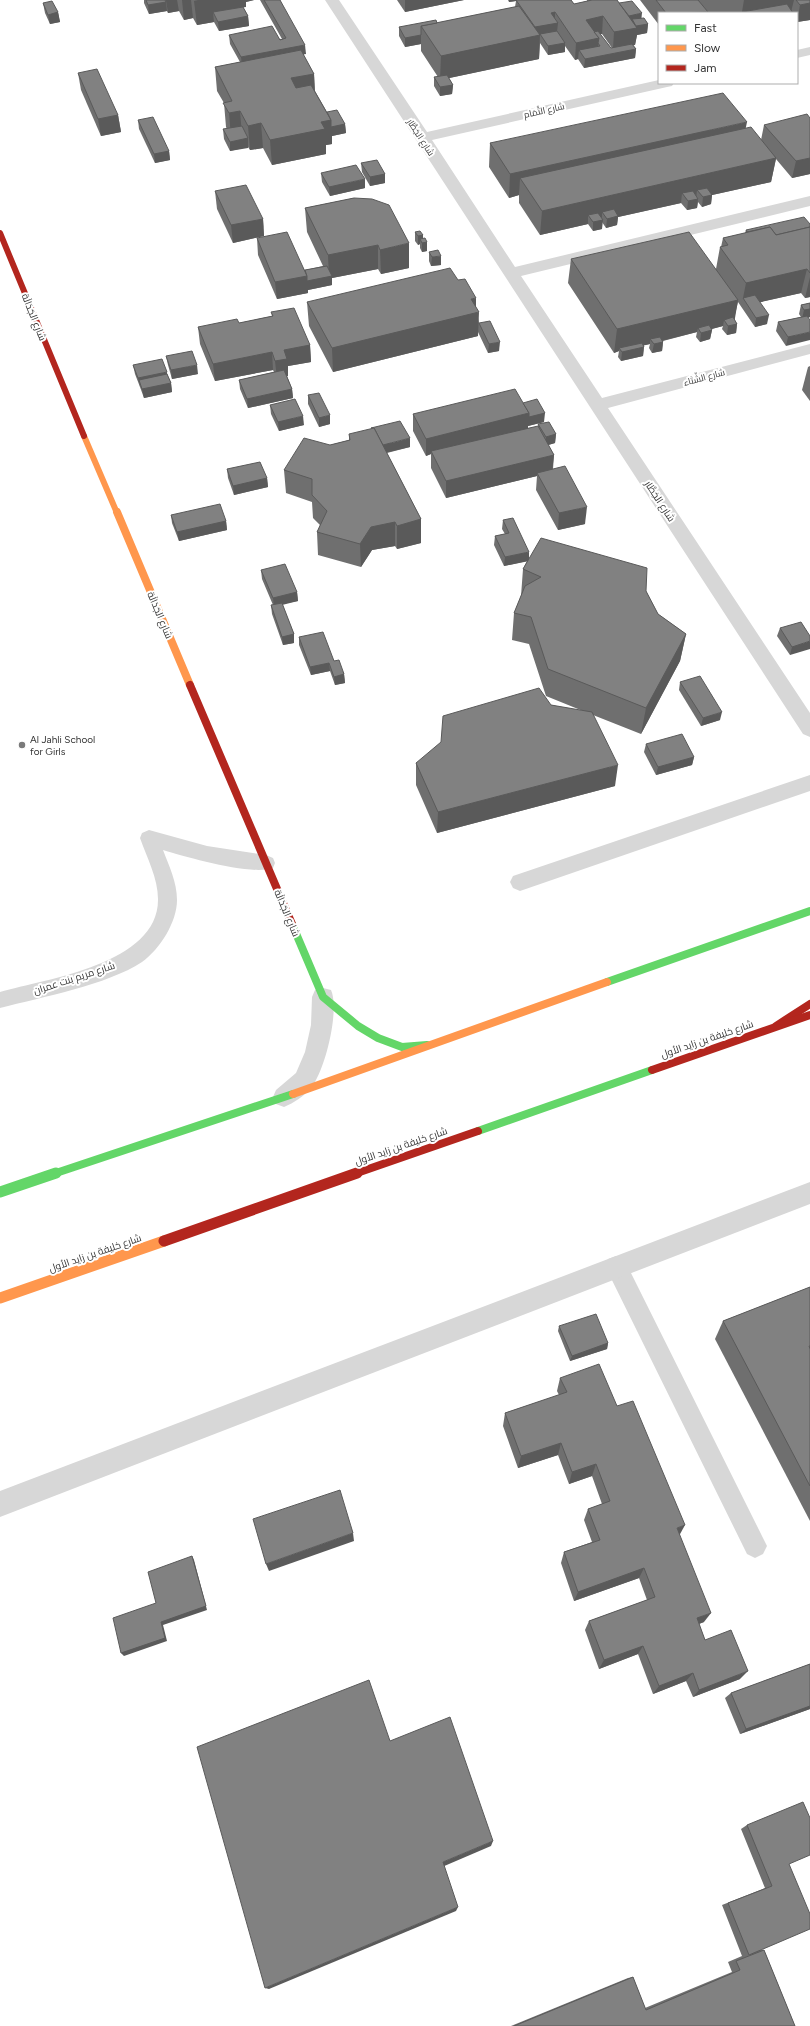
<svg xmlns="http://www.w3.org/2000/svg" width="810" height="2026" font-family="Figtree,Cairo,sans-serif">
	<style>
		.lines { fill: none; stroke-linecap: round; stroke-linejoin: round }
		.lane { fill: #d7d7d7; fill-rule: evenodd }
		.street { fill: #d7d7d7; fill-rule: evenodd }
		.fast-far1 { stroke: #63d668; stroke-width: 8 }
		.fast { stroke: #63d668; stroke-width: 11 }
		.slow-far2 { stroke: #ff974d; stroke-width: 6 }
		.slow-far1 { stroke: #ff974d; stroke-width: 8 }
		.slow { stroke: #ff974d; stroke-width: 11 }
		.jam-far2 { stroke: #b3261e; stroke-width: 6 }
		.jam-far1 { stroke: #b3261e; stroke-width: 8 }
		.jam { stroke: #b3261e; stroke-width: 11 }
		.wall { fill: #6f6f6f; fill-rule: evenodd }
		.shaded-wall { fill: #5a5a5a }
		.building { fill: #818181; stroke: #5a5a5a }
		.poi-dot { fill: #7a7a7a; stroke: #fff; stroke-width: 1.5 }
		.labels { text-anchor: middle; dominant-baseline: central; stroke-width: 4; stroke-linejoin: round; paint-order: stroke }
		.far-street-label { font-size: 9px; fill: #333; stroke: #fff }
		.street-label { font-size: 10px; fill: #333; stroke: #fff }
		.poi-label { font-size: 10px; fill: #333; stroke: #fff; text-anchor: start }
	</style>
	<rect width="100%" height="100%" fill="#fff"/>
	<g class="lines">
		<g class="lane">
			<path d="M 149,830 L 207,846 L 266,855 L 273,858 L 275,863 L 273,868 C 250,876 187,857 163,850 C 169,866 177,882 177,900 C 177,922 160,949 142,962 C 107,985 42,997 0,1008 L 0,992 C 47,979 159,964 158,899 C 158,878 147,858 140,838 L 142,833 Z"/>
			<polygon points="616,1256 624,1259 763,1538 767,1546 763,1554 755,1558 747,1554 605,1266 608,1259"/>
		</g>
		<g class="street">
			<polygon points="325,0 339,0 427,132 659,80 659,83 674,83 672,86 667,87 432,140 515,267 810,196 810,206 521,276 602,398 810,344 810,354 608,408 810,713 810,737 803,734"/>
			<polygon points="810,47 810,55 797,58 797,50"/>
			<polygon points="810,775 810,791 520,891 513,888 510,882 513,876"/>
			<path d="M 323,988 L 331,990 C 340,1010 325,1071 311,1088 C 304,1096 294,1103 284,1107 L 276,1104 L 273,1097 L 276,1090 L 296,1073 L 305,1052 L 311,1025 L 312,997 L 315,990 Z"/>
			<polygon points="810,1182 810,1204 0,1517 0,1491"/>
		</g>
		<g class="fast-far1">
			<polyline points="292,924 323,997 358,1026 378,1038 402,1047 427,1045"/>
			<polyline points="607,982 810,911"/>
			<polyline points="478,1131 652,1070"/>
			<polyline points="53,1174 293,1094"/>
		</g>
		<polyline class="fast" points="0,1192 56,1173"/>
		<polyline class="slow-far2" points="84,436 117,513"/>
		<g class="slow-far1">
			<polyline points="117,512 190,685"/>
			<polyline points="293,1094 607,982"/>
		</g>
		<polyline class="slow" points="0,1298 164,1241"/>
		<polyline class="jam-far2" points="0,233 84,436"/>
		<g class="jam-far1">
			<polyline points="190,685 292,924"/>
			<polyline points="776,1026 810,1004"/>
			<polyline points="652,1070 810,1015"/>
			<polyline points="354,1174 478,1131"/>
		</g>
		<polyline class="jam" points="164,1241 357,1173"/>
	</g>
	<g class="wall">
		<polygon points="144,0 254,0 246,2 246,7 243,7 248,16 249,26 219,31 214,22 197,25 193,18 184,20 179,11 168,13 167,11 149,14 144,3"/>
		<polygon points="260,0 280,0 306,54 303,54 314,74 315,91 327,112 345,124 346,133 332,136 332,144 326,145 326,154 272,165 263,148 250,150 248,147 230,151 224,139 223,129 227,129 226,127 224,103 217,91 215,67 240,62 230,44 229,35 282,39"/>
		<polygon points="397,0 464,0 405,12"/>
		<path d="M 508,0 L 571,0 L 574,4 L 587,1 L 587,0 L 617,0 L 619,3 L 641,18 L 648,24 L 647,33 L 637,35 L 635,45 L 633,45 L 636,49 L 635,58 L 584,68 L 578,59 L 575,60 L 565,46 L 565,52 L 548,55 L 540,43 L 539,59 L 449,78 L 453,85 L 452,94 L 440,96 L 434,86 L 434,77 L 438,77 L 421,51 L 421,44 L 405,47 L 399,36 L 399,27 L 437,23 L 515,7 L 516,1 L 509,2 ZM 600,34 L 602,34 L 612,48 L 611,48 Z"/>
		<polygon points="640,0 810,0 810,20 797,22 797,13 659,13 659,25"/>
		<polygon points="43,3 58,12 60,22 50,24 45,13"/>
		<polygon points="78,73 118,115 121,132 101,136 81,90"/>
		<polygon points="810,118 810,174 792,178 776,159 771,182 712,195 711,204 702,207 698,202 697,208 687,210 681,203 618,217 617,225 606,228 602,222 602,229 593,231 588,224 540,235 519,203 519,195 509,198 489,167 490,143 745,128 761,140 764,125"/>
		<polygon points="138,120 169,151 170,160 155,163 139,129"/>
		<polygon points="361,163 385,174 385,183 370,186 362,172"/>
		<polygon points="321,173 365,188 330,196 322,182"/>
		<polygon points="215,191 263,219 264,236 233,243 217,209"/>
		<polygon points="354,198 409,268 381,274 378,269 332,278 332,285 308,290 308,293 277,299 258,255 257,238 305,270 323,266 307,232 305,208"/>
		<polygon points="810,224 810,297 805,298 801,293 760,302 767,324 755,327 738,302 734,319 737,324 736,333 727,335 722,329 723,326 711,329 712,330 710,339 700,342 696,337 697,332 663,341 663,342 662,351 652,353 649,348 650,344 644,345 643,356 621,361 618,357 619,351 614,353 568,283 571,259 716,269 720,247 721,247 723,238 745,233 746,230"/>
		<polygon points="415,232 423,235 423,238 427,251 422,252 420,248 420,244 418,245 415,241"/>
		<polygon points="429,252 441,265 431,266 429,261"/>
		<polygon points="307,302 476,307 479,323 499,351 488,353 478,332 478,336 333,372 309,326"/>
		<polygon points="810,303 810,317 808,318 786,346 776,331 778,322 801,317 799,314 801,305"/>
		<polygon points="271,312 310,345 311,362 288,366 288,376 287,376 292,389 293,398 248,408 240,389 239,380 274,372 273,370 215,381 200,344 198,327 239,323 272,316"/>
		<polygon points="166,356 198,374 172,379 168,365"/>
		<polygon points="133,365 167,374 171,383 172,392 144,398 140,387 135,374"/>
		<polygon points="810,366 810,401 802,390 808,367"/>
		<polygon points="308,395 330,424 319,427 308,404"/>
		<polygon points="523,403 544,422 528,426 528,428 538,427 538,424 556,434 555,443 548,445 554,455 553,469 585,524 558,530 536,490 537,476 446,498 431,468 431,454 426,456 413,431 413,414"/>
		<polygon points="270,405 304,425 279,431 271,414"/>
		<polygon points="349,434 410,447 387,453 421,519 421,543 397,549 395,546 372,550 361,567 318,555 317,532 320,525 313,518 312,502 286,493 284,470 330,445 349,440"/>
		<polygon points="227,469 267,478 268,487 234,495 228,478"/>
		<polygon points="171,515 226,521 227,530 179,541 172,523"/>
		<polygon points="503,520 529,559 646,591 658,614 686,634 680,661 641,734 593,715 615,786 437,833 416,785 416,763 551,705 583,711 546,696 529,644 512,640 514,613 521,596 523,569 527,561 504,566 494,545 495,536 505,534 502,529"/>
		<polygon points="261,570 297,592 298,601 282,604 294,634 294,643 283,645 272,614 271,605 273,605 262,579"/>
		<polygon points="780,628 810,636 790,655 777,636"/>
		<polygon points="299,637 334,661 344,674 345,683 335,685 330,671 311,675 299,645"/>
		<polygon points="680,682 720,720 701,726 679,690"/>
		<polygon points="646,744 694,757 692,765 656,775 644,752"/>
		<polygon points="810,1287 810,1521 715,1339 723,1321"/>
		<polygon points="559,1326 608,1343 607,1349 570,1361 558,1331"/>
		<polygon points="560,1378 617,1406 679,1535 704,1622 699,1624 705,1640 740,1679 693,1697 686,1681 653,1694 638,1654 599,1669 585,1630 589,1621 647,1600 639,1578 574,1601 561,1563 564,1552 592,1542 584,1520 588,1509 602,1504 592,1476 569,1484 558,1455 518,1468 503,1426 505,1413 559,1395 557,1391"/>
		<polygon points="810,1664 810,1709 740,1734 725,1698 731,1693"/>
		<polygon points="747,1825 789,1864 760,1950 764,1950 795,2026 511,2026 628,1978 633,1977 645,2008 732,1972 728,1962 742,1956 722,1905 765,1888 741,1829"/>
	</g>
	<g class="shaded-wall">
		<polygon points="166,0 177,0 179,11 168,13"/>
		<polygon points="182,0 191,0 193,18 184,20"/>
		<polygon points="198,0 254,0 246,2 246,7 213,12 214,22 197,25 194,1"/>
		<polygon points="405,0 464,0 405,12"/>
		<polygon points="509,0 516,0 516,1 509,2"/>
		<polygon points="744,0 794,0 791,12 742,12"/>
		<polygon points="166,2 167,11 149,14 148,5"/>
		<polygon points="810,3 810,20 797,22 800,5"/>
		<polygon points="58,12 60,22 50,24 48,15"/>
		<polygon points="555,12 555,23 558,23 556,40 540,34 539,59 440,80 441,56 535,27 551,13"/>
		<polygon points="642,13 641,22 634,24 628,16"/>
		<polygon points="248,16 249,26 219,31 218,22"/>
		<polygon points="603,16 602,34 593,35 586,20"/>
		<polygon points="648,24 647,33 637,35 635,45 613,49 614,32 636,26"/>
		<polygon points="421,35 421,44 405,47 405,38"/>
		<polygon points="599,38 597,56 579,50 578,59 575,60 576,43"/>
		<polygon points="565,43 565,52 548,55 548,46"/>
		<polygon points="305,45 306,54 242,66 241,57"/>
		<polygon points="636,49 635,58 584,68 585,59"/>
		<polygon points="314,74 315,98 293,102 291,78"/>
		<polygon points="453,85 452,94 440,96 440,87"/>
		<polygon points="240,111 242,135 231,137 229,113"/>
		<polygon points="118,115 121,132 101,136 98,119"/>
		<polygon points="331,120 345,124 346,133 332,136 332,144 326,145 326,154 272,165 270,140 321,122"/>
		<polygon points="747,122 742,146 520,178 519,195 509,198 510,174"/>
		<polygon points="261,123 263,148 250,150 248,126"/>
		<polygon points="248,138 248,148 230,151 230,142"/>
		<polygon points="169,151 170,160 155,163 154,154"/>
		<polygon points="776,158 771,182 712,195 711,204 702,207 703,197 697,190 696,199 698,199 697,208 687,210 688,201 682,193 681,203 618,217 617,225 606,228 607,219 602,212 602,220 603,220 602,229 593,231 593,222 588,215 588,224 540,235 542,211"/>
		<polygon points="810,158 810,174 792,178 796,161"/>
		<polygon points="385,174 385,183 370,186 370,177"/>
		<polygon points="365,179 365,188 330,196 329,187"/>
		<polygon points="263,219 264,236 233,243 231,225"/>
		<polygon points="423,235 423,242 427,242 427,251 422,252 422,243 420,239 420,244 418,245 418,236"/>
		<polygon points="409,243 409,268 381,274 380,250"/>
		<polygon points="378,245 378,269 332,278 332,285 308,290 308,293 277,299 275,282 307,276 329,277 328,255"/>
		<polygon points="441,256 441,265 431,266 432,257"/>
		<polygon points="807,269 801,293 748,305 743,298 746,283"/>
		<polygon points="810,277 810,297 805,298"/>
		<polygon points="476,298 476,313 479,312 478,336 333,372 332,348 471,299"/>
		<polygon points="738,300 734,324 724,320 723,326 701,332 698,328 697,332 653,343 650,339 650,344 621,351 619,348 619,351 614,353 617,329"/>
		<polygon points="810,309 810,317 802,319 804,310"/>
		<polygon points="769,315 767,324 755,327 756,318"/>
		<polygon points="737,324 736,333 727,335 728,326"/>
		<polygon points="712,330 710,339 700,342 701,333"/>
		<polygon points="810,332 810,340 786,346 788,337"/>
		<polygon points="500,342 499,351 488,353 489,344"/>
		<polygon points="663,342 662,351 652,353 654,344"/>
		<polygon points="310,345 311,362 288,366 288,376 277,378 275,361 284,350"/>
		<polygon points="644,347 643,356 621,361 622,352"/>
		<polygon points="272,352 273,370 215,381 213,364"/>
		<polygon points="197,365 198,374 172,379 171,370"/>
		<polygon points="167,372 168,381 139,380 140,387 138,378"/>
		<polygon points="171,383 172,392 144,398 142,389"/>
		<polygon points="292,389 293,398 248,408 247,399"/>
		<polygon points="529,413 545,413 544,422 528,426 528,430 431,451 431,454 426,456 426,439"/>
		<polygon points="330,415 330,424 319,427 319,418"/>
		<polygon points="303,416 304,425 279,431 278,422"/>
		<polygon points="556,434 555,443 545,446 546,437"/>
		<polygon points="410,438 410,447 380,454 380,446"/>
		<polygon points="554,455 552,472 537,473 537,476 446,498 446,481"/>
		<polygon points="267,478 268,487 234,495 233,486"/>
		<polygon points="587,507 585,524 558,530 559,513"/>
		<polygon points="421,519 421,543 397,549 397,526"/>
		<polygon points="226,521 227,530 179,541 177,532"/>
		<polygon points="395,522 395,546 372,550 361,567 360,544 371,527"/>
		<polygon points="529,552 529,561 504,566 505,557"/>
		<polygon points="297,592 298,601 274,607 273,598"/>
		<polygon points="294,634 294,643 283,645 282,637"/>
		<polygon points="686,634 680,661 641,734 646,708"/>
		<polygon points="810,641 810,649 790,655 792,647"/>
		<polygon points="329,663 330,671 311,675 310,667"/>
		<polygon points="344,674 345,683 335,685 334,677"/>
		<polygon points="722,712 720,720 701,726 703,718"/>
		<polygon points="694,757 692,765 656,775 658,767"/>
		<polygon points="618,765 615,786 437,833 438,812"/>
		<polygon points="608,1343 607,1349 570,1361 572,1356"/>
		<polygon points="561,1443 558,1455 518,1468 521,1456"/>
		<polygon points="596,1464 592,1476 569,1484 572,1472"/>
		<polygon points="685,1525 679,1536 677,1528"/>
		<polygon points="353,1533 354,1541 269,1571 266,1564"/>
		<polygon points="192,1556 194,1560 207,1610 163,1625 167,1641 124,1656 121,1653 161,1622"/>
		<polygon points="644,1568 639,1578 574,1601 578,1592"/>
		<polygon points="711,1613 704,1622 690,1627 697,1618"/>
		<polygon points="643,1646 638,1654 599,1669 604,1660"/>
		<polygon points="748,1671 740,1679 693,1697 699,1690"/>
		<polygon points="693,1673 686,1681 653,1694 659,1686"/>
		<polygon points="810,1706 810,1709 740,1734 746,1729"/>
		<polygon points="493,1841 491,1846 442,1867 443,1862"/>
		<polygon points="458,1907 456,1911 269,1989 265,1988"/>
	</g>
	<g class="building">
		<polygon points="146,0 165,0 166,2 148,5"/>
		<polygon points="264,0 280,0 305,45 241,57 229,35 272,26 280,40 286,38"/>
		<polygon points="516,0 571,0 574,4 592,0 617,0 637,28 614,32 603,16 586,20 599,38 576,43 555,12 551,13 558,23 535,27"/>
		<polygon points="656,0 698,0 708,12 666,13"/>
		<polygon points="796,0 810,0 810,3 800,5"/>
		<polygon points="52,1 58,12 48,15 43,3"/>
		<polygon points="632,1 642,13 629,16 619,3"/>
		<polygon points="787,4 793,13 743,13 742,12"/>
		<polygon points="519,6 540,35 441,56 421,26"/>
		<polygon points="243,7 248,16 218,22 213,12"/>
		<polygon points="644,18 648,24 636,26 632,19"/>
		<polygon points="436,20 437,23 421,26 421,35 405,38 399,27"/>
		<polygon points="557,31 565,43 548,46 540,34"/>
		<polygon points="598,31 611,48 632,44 636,49 585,59 579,50 600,46 598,43 599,38 594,32"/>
		<polygon points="301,50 314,74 291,78 296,88 311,85 331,120 321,122 325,129 270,140 261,123 248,126 240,111 229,113 223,103 232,101 215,67"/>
		<polygon points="97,69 118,115 98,119 78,73"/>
		<polygon points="447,75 453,85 440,87 434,77"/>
		<polygon points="723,93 747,122 510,174 490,143"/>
		<polygon points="337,110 345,124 331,127 331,120 327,112"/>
		<polygon points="807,114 810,118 810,158 796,161 764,125"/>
		<polygon points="153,117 169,151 154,154 138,120"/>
		<polygon points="242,126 248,138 230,142 223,129"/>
		<polygon points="751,127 776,158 542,211 520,178"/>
		<polygon points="377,160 385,174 370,177 361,163"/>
		<polygon points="356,165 365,179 329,187 321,173"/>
		<polygon points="246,185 263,219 231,225 215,191"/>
		<polygon points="707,188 712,195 703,197 697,190"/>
		<polygon points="693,191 698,199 688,201 682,193"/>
		<polygon points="354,198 372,199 389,205 409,243 380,250 378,245 328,255 305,208"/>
		<polygon points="614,209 618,216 607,219 602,212"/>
		<polygon points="598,213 603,220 593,222 588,215"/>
		<polygon points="804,217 810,224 810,227 776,235 770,227 747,232 746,230"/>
		<polygon points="770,227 776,235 810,227 810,273 807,269 746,283 720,247 728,245 723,238"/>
		<polygon points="420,231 423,235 418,236 415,232"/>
		<polygon points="287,232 307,276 275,282 257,238"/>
		<polygon points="689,232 738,300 617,329 571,259"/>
		<polygon points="425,238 427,242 422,243 420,239"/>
		<polygon points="438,250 441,256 432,257 429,252"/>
		<polygon points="327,266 332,276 307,281 307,276 305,270"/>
		<polygon points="450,268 458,280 465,279 476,298 471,299 479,312 332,348 307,302"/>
		<polygon points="755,295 769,315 756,318 743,298"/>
		<polygon points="810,303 810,309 804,310 801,305"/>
		<polygon points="294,308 310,345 284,350 287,359 275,361 272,352 213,364 198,327 237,319 239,323 273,316 271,312"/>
		<polygon points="807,316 810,320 810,332 788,337 778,322"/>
		<polygon points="733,317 737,324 728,326 724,320"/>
		<polygon points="490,321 500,342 489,344 479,323"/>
		<polygon points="709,325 712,330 701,333 698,328"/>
		<polygon points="660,337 663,342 654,344 650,339"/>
		<polygon points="642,343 644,347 622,352 619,348"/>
		<polygon points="192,351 197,365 171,370 166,356"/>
		<polygon points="162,359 167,372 138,378 133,365"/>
		<polygon points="284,370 292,389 247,399 239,380"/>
		<polygon points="167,374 171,383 142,389 139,380"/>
		<polygon points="515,389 529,413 426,439 413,414"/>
		<polygon points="319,393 330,415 319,418 308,395"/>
		<polygon points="295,399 303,416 278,422 270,405"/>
		<polygon points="537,399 545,413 529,417 529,413 523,403"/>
		<polygon points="400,421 410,438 383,445 374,428 371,428"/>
		<polygon points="549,422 556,434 546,437 538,424"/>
		<polygon points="538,426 554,455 446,481 431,451"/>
		<polygon points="374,428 421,519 397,526 395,522 371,527 360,544 317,532 327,511 312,495 312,479 284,470 304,438 330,445 350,440 349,434"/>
		<polygon points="260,462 267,478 233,486 227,469"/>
		<polygon points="565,466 587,507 559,513 537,473"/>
		<polygon points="220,504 226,521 177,532 171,515"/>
		<polygon points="513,518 529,552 505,557 495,536 509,533 503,520"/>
		<polygon points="541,538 647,568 646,591 658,614 686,634 646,708 548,669 531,617 514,613 525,586 541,577 523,569"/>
		<polygon points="285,564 297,592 273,598 261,570"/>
		<polygon points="282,603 294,634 282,637 271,605"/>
		<polygon points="801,622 810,636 810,641 792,647 780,628"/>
		<polygon points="323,632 334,661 339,660 344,674 334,677 329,663 310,667 299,637"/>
		<polygon points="700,676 722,712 703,718 680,682"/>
		<polygon points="539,688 551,705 592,712 618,765 438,812 416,763 441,742 443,716"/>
		<polygon points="682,734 694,757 658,767 646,744"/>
		<polygon points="810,1287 810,1346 809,1346 810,1349 810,1486 723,1321"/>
		<polygon points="596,1314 608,1343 572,1356 559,1326"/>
		<polygon points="599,1364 617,1406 633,1401 685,1525 677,1528 711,1613 697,1618 705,1640 731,1630 748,1671 699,1690 693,1673 659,1686 643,1646 604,1660 589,1621 655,1597 644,1568 578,1592 564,1552 600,1540 588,1509 610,1501 596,1464 572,1472 561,1443 521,1456 505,1413 567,1392 560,1378"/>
		<polygon points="340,1490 353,1533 266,1564 253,1519"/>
		<polygon points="192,1556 206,1606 161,1622 165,1638 121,1653 113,1618 156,1603 148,1572"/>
		<polygon points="810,1664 810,1706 746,1729 731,1693"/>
		<polygon points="369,1680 390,1741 450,1717 493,1841 443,1862 458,1907 265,1988 197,1747"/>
		<polygon points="803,1802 810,1818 810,1855 789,1864 810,1914 810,1929 749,1955 728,1903 772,1886 747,1825"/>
		<polygon points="764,1950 795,2026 514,2026 633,1977 646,2010 740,1970 736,1961"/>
	</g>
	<circle class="poi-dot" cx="22" cy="745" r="4"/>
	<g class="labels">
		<g class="far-street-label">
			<text transform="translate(544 110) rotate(-13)">شارع التَّمَام</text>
			<text transform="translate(421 137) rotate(57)">شارع الخِطَّار</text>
			<text transform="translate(704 377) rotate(-15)">شارع الشِّتَاء</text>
		</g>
		<g class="street-label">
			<text transform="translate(34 317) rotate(68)">شارع الجَدَالَة</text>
			<text transform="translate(660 501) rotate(57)">شارع الخِطَّار</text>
			<text transform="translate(160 615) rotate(67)">شارع الجَدَالَة</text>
			<text transform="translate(287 913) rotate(67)">شارع الجَدَالَة</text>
			<text transform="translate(74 978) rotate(-18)">شارع مريم بنت عمران</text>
			<text transform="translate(707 1039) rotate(-19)">شارع خليفة بن زايد الأول</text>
			<text transform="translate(401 1146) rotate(-19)">شارع خليفة بن زايد الأول</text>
			<text transform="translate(95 1253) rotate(-19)">شارع خليفة بن زايد الأول</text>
		</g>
		<g class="poi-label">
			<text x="30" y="739">Al Jahli School<tspan x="30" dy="12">for Girls</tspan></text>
		</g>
	</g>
	<rect x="658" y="12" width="140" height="72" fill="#ffffff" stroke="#adadad"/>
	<rect x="666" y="25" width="20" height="6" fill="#63d668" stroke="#adadad"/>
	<text x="694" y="32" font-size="12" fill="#333333">Fast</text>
	<rect x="666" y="45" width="20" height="6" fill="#ff974d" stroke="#adadad"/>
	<text x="694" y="52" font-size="12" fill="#333333">Slow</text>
	<rect x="666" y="65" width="20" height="6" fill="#b3261e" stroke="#adadad"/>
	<text x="694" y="72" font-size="12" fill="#333333">Jam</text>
</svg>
